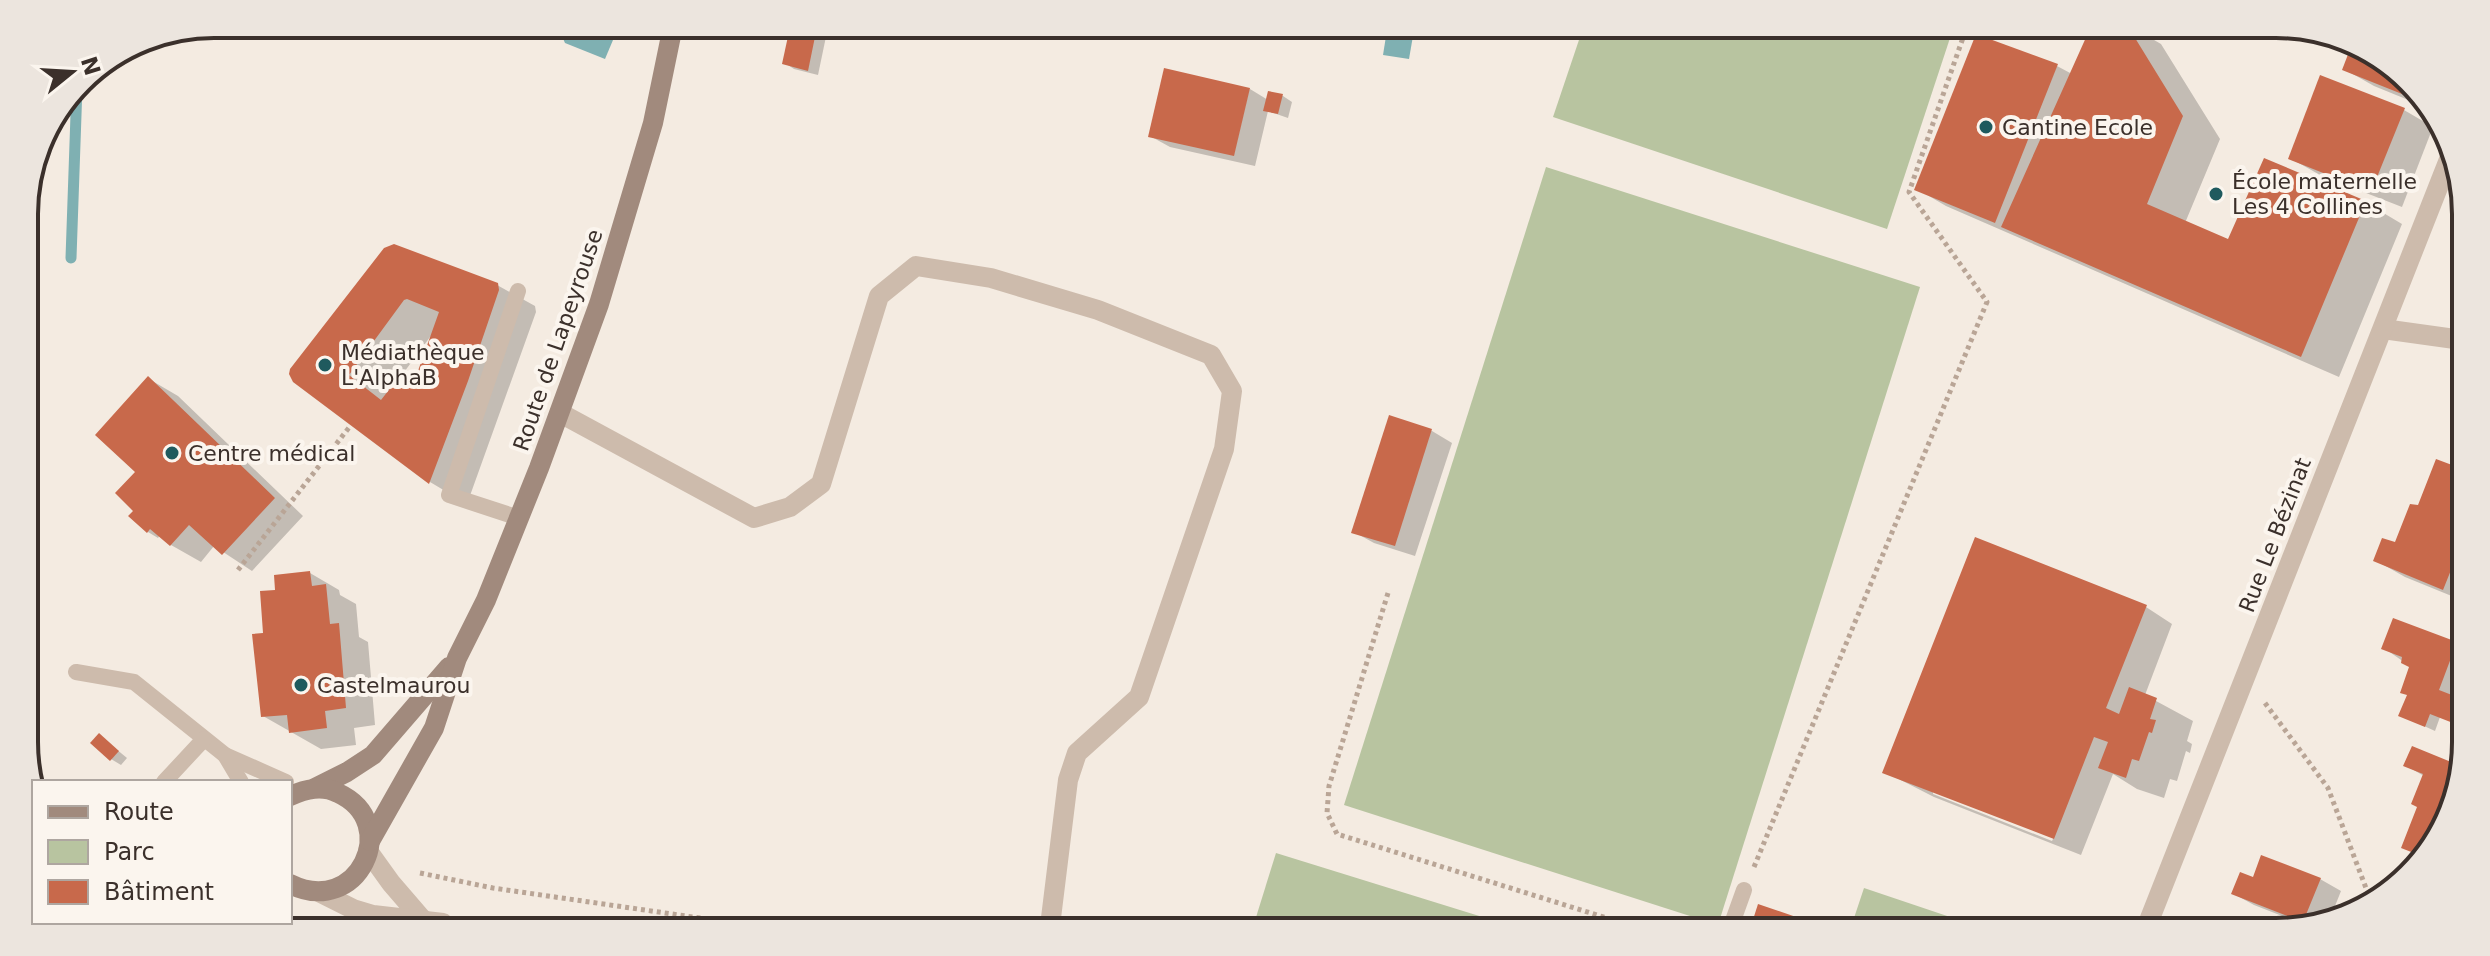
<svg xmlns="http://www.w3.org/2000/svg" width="2490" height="956" font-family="'DejaVu Sans',sans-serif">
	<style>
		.green { fill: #b8c4a0 }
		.water { fill: #7fb0b2 }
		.shadow { fill: #0003; fill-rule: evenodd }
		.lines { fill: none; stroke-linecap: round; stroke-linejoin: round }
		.stream { stroke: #7fb0b2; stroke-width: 11 }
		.building { fill: #c8694b; fill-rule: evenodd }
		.path { stroke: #b9a596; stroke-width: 5; stroke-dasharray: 4 4; stroke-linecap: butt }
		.lane { stroke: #cdbbac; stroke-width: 16 }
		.street { stroke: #cdbbac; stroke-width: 20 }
		.secondary { stroke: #a18a7d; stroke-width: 20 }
		.poi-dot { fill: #1f5a5e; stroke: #fbf5ee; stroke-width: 3 }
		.labels { text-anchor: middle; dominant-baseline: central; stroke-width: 8; stroke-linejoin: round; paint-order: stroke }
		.poi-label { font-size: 22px; fill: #3b302b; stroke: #fbf5ee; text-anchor: start }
		.street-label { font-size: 22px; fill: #3b302b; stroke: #fbf5ee }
		.rim { fill: none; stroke: #3b302b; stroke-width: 4 }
	</style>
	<rect width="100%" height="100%" fill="#f4ebe1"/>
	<g class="green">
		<polygon points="1582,31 1952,32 1887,229 1553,117"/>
		<polygon points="1546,167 1920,287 1718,925 1344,805"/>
		<polygon points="1276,853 1518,928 1253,927"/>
		<polygon points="1864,888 1959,920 1956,930 1850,930"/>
	</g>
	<g class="water">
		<polygon points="565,26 578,26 613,40 605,59 565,43 561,34"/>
		<polygon points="1387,30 1414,30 1409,59 1383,55"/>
	</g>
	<g class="shadow">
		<polygon points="792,27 828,27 818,75 794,69 785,63"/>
		<polygon points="974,28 1024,28 1021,39"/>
		<polygon points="2090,33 2142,33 2161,44 2220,139 2185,223 2229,242 2365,202 2402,224 2339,377 1946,206 1917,189 2057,66 2072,74"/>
		<polygon points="2354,45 2419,89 2428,108 2374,86 2344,69"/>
		<polygon points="1250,89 1268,100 1269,94 1283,96 1292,102 1288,118 1268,111 1255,166 1170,147 1150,136"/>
		<polygon points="2404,110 2433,127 2402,207 2320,175 2290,158"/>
		<path d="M 387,248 L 497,285 L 535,306 L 536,312 L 467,504 L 430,482 L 295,381 ZM 433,333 L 416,384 L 399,379 Z"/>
		<polygon points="149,379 178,396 303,516 252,571 214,546 201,562 171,545 160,535 158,538 148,532 131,516 136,511"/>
		<polygon points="1391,417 1432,431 1452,443 1415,556 1374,543 1354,532"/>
		<polygon points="2437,461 2460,470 2459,599 2405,577 2375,560 2396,545 2419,507"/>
		<path d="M 1985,544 L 2146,607 L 2172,624 L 2145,695 L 2193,721 L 2187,741 L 2192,744 L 2190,753 L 2186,751 L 2177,781 L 2170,779 L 2164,798 L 2137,789 L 2113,774 L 2081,855 L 1934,797 L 1885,772 ZM 1933,790 L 2054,837 L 2052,841 L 1933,794 Z"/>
		<polygon points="310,573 339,590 340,595 356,604 359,637 368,642 375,725 354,728 356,745 321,749 263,716 265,634 277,592"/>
		<polygon points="2395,620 2458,645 2457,724 2440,717 2435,731 2400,715 2409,695 2411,667 2384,648"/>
		<polygon points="99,735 127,758 121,765 111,759"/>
		<polygon points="2413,748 2456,766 2456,804 2418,856 2404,847 2420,807 2424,776 2405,765"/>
		<polygon points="28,773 41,782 34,782 34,792"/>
		<polygon points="2262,857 2320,879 2341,891 2331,916 2305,925 2254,905 2234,894 2254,879"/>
	</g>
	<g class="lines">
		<polyline class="stream" points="71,258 77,86"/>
	</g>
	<g class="building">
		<polygon points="790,27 817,27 808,71 782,64"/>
		<polygon points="2088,33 2132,33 2183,116 2147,204 2228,239 2264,158 2366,201 2301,357 2001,227"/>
		<polygon points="1976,34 2058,64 1995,223 1914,190"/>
		<polygon points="2352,44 2416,87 2412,98 2342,70"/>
		<polygon points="1164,68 1250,88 1234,156 1148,137"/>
		<polygon points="2320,75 2405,108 2371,192 2288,159"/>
		<polygon points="1268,91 1283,94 1278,114 1263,111"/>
		<path d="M 394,244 L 498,283 L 499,290 L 468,381 L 429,484 L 293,382 L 289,374 L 290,369 L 384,248 ZM 407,299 L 439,312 L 414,382 L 399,377 L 381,400 L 349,375 L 404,300 Z"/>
		<polygon points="148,376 275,498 222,555 189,525 170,546 150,529 147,533 128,516 133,511 115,493 135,472 95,435"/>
		<polygon points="1389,415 1432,429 1395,546 1351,533"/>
		<polygon points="2436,459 2460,468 2459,550 2443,590 2373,561 2382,538 2395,542 2410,504 2418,505"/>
		<polygon points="1975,537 2147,605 2106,708 2119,714 2129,687 2157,698 2150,719 2156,720 2152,733 2149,732 2139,761 2132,759 2126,778 2098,768 2108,742 2094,737 2054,839 1882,773"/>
		<polygon points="310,571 312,586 326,584 330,624 339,623 346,708 325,711 327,728 289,733 287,715 261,717 252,634 263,633 260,591 275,590 274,575"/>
		<polygon points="2393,618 2457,642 2439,690 2457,697 2457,713 2453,723 2430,714 2425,727 2398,716 2407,695 2400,693 2409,667 2401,663 2402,657 2381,649"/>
		<polygon points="99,733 119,751 110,761 90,743"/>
		<polygon points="2412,746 2456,764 2456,777 2452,785 2456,787 2456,804 2419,855 2401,848 2417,807 2411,804 2423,774 2403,766"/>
		<polygon points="2261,855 2321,878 2303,922 2231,894 2240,872 2253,877"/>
		<polygon points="1758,904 1831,929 1830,930 1750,929"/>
	</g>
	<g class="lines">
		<g class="path">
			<polyline points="238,570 351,425"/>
			<polyline points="1388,593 1329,786 1327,813 1337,834 1642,929"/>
			<polyline points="2265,703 2328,788 2366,888 2373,900"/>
			<polyline points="1754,867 1987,302 1909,192 1965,32"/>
			<polyline points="420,873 493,888 748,925"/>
		</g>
		<g class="lane">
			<polyline points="518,291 449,495 519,518"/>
			<polyline points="76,672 134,682 225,755 286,782"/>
			<polyline points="225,755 241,782"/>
			<polyline points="164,782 204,739"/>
			<polyline points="1730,929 1744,890"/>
		</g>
		<g class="street">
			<polyline points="2383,329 2462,340"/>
			<polyline points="560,413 754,518 790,507 821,484 879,296 916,266 991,278 1098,310 1211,355 1232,391 1224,449 1139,697 1077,753 1068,780 1050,926"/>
			<polyline points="368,851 391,883 422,919"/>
			<polyline points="319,892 353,909 373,915 443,923"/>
			<polyline points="2145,931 2450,157"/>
		</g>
		<g class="secondary">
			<polyline points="315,788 347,772 373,755 449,667"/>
			<path d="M 290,796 C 306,789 322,785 338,793 C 403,823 358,918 290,884"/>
			<polyline points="370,841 434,728 457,658 486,600 539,468 599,304 653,123 673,26"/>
			<polyline points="248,922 249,922"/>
		</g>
	</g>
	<g class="poi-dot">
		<circle cx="1986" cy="127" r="8"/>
		<circle cx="2216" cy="194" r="8"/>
		<circle cx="325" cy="365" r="8"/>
		<circle cx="172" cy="453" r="8"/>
		<circle cx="301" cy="685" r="8"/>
	</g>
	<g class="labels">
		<g class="poi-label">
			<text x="2002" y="127">Cantine Ecole</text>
			<text x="2232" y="181">École maternelle<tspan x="2232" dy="25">Les 4 Collines</tspan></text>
			<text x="341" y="352">Médiathèque<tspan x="341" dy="25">L'AlphaB</tspan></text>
			<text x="188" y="453">Centre médical</text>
			<text x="317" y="685">Castelmaurou</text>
		</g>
		<g class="street-label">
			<text transform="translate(558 340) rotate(-71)">Route de Lapeyrouse</text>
			<text transform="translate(2275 535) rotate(-69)">Rue Le Bézinat</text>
		</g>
	</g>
	<path d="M0 0H2490V956H0ZM214 38H2276A176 176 0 0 1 2452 214V742A176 176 0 0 1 2276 918H214A176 176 0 0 1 38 742V214A176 176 0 0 1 214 38Z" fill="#ece5de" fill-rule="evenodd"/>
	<path class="rim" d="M214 38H2276A176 176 0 0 1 2452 214V742A176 176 0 0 1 2276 918H214A176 176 0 0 1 38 742V214A176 176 0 0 1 214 38Z"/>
	<rect x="32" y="780" width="260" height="144" fill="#fbf5ee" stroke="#aea6a0" stroke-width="2"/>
	<rect x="48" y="806" width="40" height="12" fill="#a18a7d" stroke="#aea6a0" stroke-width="2"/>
	<text x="104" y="820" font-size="24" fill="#3b302b">Route</text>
	<rect x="48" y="840" width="40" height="24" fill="#b8c4a0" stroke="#aea6a0" stroke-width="2"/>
	<text x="104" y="860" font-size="24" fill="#3b302b">Parc</text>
	<rect x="48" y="880" width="40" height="24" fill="#c8694b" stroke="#aea6a0" stroke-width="2"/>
	<text x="104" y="900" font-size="24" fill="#3b302b">Bâtiment</text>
	<g transform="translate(72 72) rotate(72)" stroke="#fbf5ee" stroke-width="6" paint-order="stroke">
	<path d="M0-6L14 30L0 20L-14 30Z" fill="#3b302b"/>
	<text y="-12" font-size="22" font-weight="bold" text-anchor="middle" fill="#3b302b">N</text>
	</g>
</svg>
